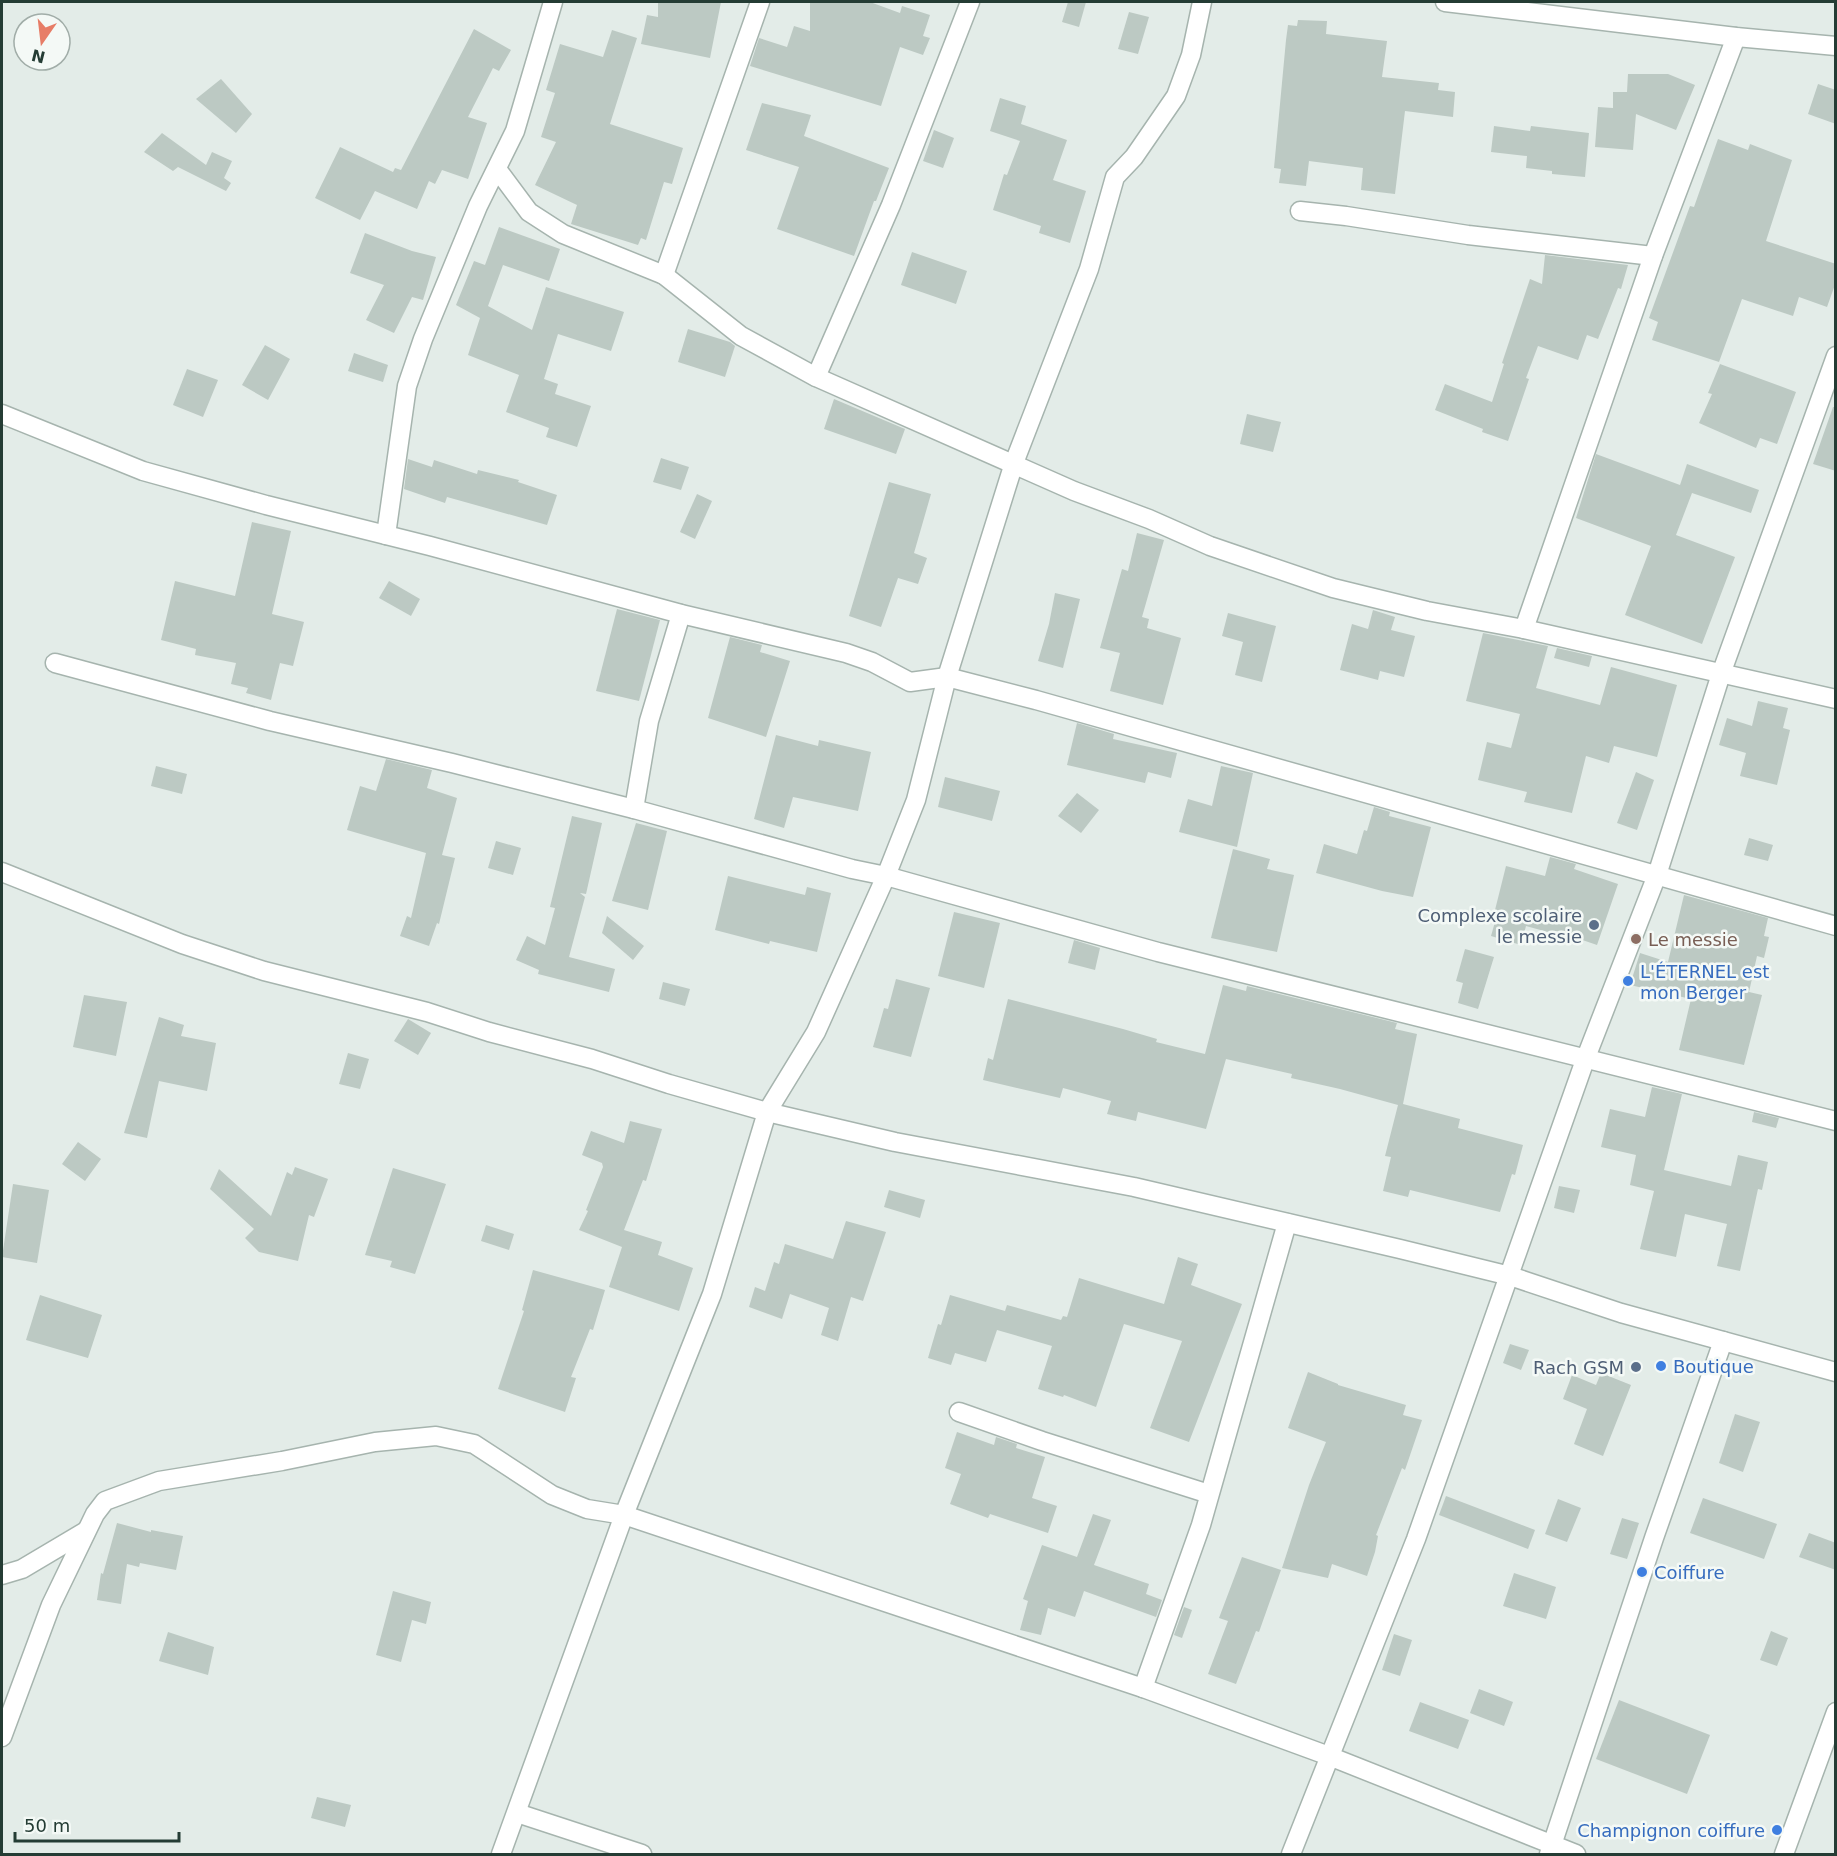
<svg xmlns="http://www.w3.org/2000/svg" width="1837" height="1856" font-family="'DejaVu Sans',sans-serif">
	<style>
		.building { fill: #bcc9c3 }
		.lines { fill: none; stroke-linecap: round; stroke-linejoin: round }
		.street-casing { stroke: #a6b4ae; stroke-width: 21 }
		.street { stroke: #fff; stroke-width: 18 }
		.service-dot { fill: #5c6f8a; stroke: #f4f9f6; stroke-width: 2 }
		.education-dot { fill: #8d6e63; stroke: #f4f9f6; stroke-width: 2 }
		.shop-dot { fill: #3f7fe0; stroke: #f4f9f6; stroke-width: 2 }
		.labels { text-anchor: middle; dominant-baseline: central; stroke-width: 5; stroke-linejoin: round; paint-order: stroke }
		.service-label { font-size: 18px; fill: #4e5e75; stroke: #f4f9f6; text-anchor: end }
		.education-label { font-size: 18px; fill: #785e54; stroke: #f4f9f6; text-anchor: start }
		.shop-label { font-size: 18px; fill: #366cbe; stroke: #f4f9f6; text-anchor: start }
	</style>
	<rect width="100%" height="100%" fill="#e3ece8"/>
	<g class="building">
		<polygon points="658,2 721,2 710,58 641,44 647,15 658,17"/>
		<polygon points="810,2 870,2 900,13 902,6 930,15 923,36 930,38 923,55 900,47 881,106 750,66 759,38 787,47 794,26 810,31"/>
		<polygon points="1068,2 1086,2 1079,27 1062,22"/>
		<polygon points="1129,12 1149,17 1138,54 1118,49"/>
		<polygon points="1298,20 1327,21 1326,34 1387,41 1382,77 1439,83 1438,90 1455,92 1453,117 1405,111 1395,194 1361,190 1363,168 1309,161 1306,186 1279,183 1281,169 1274,168 1286,40 1288,25 1297,26"/>
		<polygon points="474,29 511,50 499,71 493,68 468,117 487,123 468,179 442,170 435,184 429,181 417,209 375,191 360,220 315,198 340,147 393,172 395,168 401,170"/>
		<polygon points="612,30 637,38 610,124 683,148 672,184 664,182 646,240 641,238 638,245 571,224 577,205 535,185 556,142 541,137 555,93 546,90 560,44 603,57"/>
		<polygon points="1628,74 1668,74 1695,85 1676,130 1636,114 1633,150 1595,147 1598,107 1613,108 1613,92 1627,92"/>
		<polygon points="221,79 252,114 236,133 196,99"/>
		<polygon points="1818,84 1836,90 1836,124 1808,114"/>
		<polygon points="1000,98 1026,106 1021,124 1067,140 1053,180 1086,191 1070,243 1039,233 1041,226 993,210 1004,174 1007,175 1020,141 990,131"/>
		<polygon points="762,103 811,115 804,136 889,168 876,201 874,201 854,256 777,229 799,167 746,150"/>
		<polygon points="1494,126 1530,131 1531,126 1589,133 1585,177 1552,174 1552,171 1526,168 1527,156 1491,152"/>
		<polygon points="934,130 954,138 943,168 923,161"/>
		<polygon points="162,133 206,165 212,152 232,161 224,178 231,183 226,191 178,167 173,171 144,152"/>
		<polygon points="1718,139 1748,150 1750,144 1792,160 1766,241 1836,264 1836,282 1827,307 1799,297 1793,316 1742,299 1719,362 1652,340 1658,322 1649,318 1690,206 1694,207"/>
		<polygon points="499,227 560,249 549,281 503,265 488,306 532,330 546,287 624,312 611,351 558,334 544,379 558,384 555,394 591,406 577,447 546,437 549,428 506,412 519,375 468,355 480,318 456,305 474,261 485,265"/>
		<polygon points="365,233 412,251 436,257 423,300 412,297 394,333 366,320 384,285 350,273"/>
		<polygon points="912,252 967,271 956,304 901,285"/>
		<polygon points="1545,255 1628,265 1621,289 1618,288 1598,339 1587,335 1578,360 1538,346 1526,378 1529,379 1508,441 1482,432 1483,429 1435,410 1445,384 1492,402 1504,364 1502,363 1530,279 1542,284"/>
		<polygon points="688,329 730,342 735,346 725,377 678,362"/>
		<polygon points="265,345 290,359 268,400 242,385"/>
		<polygon points="354,353 388,365 383,382 348,371"/>
		<polygon points="1720,364 1796,392 1777,444 1760,438 1756,448 1699,423 1712,394 1708,393"/>
		<polygon points="187,369 218,380 203,417 173,405"/>
		<polygon points="834,399 905,429 896,454 824,429"/>
		<polygon points="1833,407 1836,407 1836,471 1813,464"/>
		<polygon points="1247,414 1281,422 1273,452 1240,444"/>
		<polygon points="1596,454 1680,485 1687,464 1759,490 1751,513 1692,493 1676,535 1735,557 1702,644 1625,615 1651,546 1576,518"/>
		<polygon points="661,458 689,467 681,490 653,482"/>
		<polygon points="408,459 432,467 434,460 477,474 478,470 519,480 518,482 557,495 547,525 447,497 445,503 404,489"/>
		<polygon points="889,482 931,494 914,553 927,558 918,584 898,578 881,627 849,616"/>
		<polygon points="697,494 712,501 695,539 680,532"/>
		<polygon points="252,522 291,531 272,614 304,622 293,666 280,663 271,700 246,693 248,688 231,684 236,663 195,655 196,649 161,640 175,581 235,596"/>
		<polygon points="1137,533 1164,540 1142,617 1149,619 1147,628 1181,638 1163,705 1110,691 1120,653 1100,648 1122,569 1128,571"/>
		<polygon points="389,581 420,599 411,616 379,598"/>
		<polygon points="1055,593 1080,599 1063,668 1038,661 1049,624"/>
		<polygon points="617,609 660,620 639,701 596,691"/>
		<polygon points="1373,610 1395,617 1391,630 1415,636 1404,677 1380,671 1378,680 1340,670 1352,624 1368,629"/>
		<polygon points="1228,613 1276,626 1262,682 1235,675 1243,642 1222,636"/>
		<polygon points="1483,633 1548,646 1536,688 1600,705 1611,667 1677,685 1657,757 1614,746 1609,763 1586,756 1572,813 1524,802 1527,792 1478,780 1487,742 1511,748 1520,714 1466,701"/>
		<polygon points="730,637 762,645 760,652 790,661 766,737 708,718"/>
		<polygon points="1557,648 1592,656 1589,667 1554,658"/>
		<polygon points="1758,701 1788,708 1783,728 1790,730 1777,785 1740,776 1746,753 1719,745 1727,718 1752,726"/>
		<polygon points="1077,723 1114,734 1113,739 1177,753 1171,778 1148,772 1145,783 1067,765"/>
		<polygon points="776,735 818,746 819,740 871,752 858,811 793,797 784,828 754,819"/>
		<polygon points="386,759 432,770 427,788 457,798 442,855 455,858 439,924 437,923 429,946 400,936 407,916 411,918 426,853 347,830 360,786 376,791"/>
		<polygon points="156,766 187,774 182,794 151,786"/>
		<polygon points="1221,766 1253,773 1237,847 1179,832 1188,799 1212,806"/>
		<polygon points="1636,772 1654,780 1637,830 1617,823"/>
		<polygon points="945,777 1000,791 992,821 938,807"/>
		<polygon points="1077,793 1099,810 1081,833 1058,816"/>
		<polygon points="1374,807 1390,812 1389,816 1431,827 1413,897 1382,891 1316,873 1324,844 1357,854 1364,830 1367,831"/>
		<polygon points="572,816 602,823 586,894 580,893 585,897 569,957 615,969 609,992 538,974 539,970 516,960 527,936 545,945 555,908 550,907"/>
		<polygon points="636,823 667,831 648,910 612,901"/>
		<polygon points="1749,838 1773,845 1768,861 1744,855"/>
		<polygon points="496,841 521,848 513,875 488,868"/>
		<polygon points="1233,849 1270,859 1267,869 1294,875 1277,952 1211,938"/>
		<polygon points="1550,857 1576,864 1574,869 1618,884 1597,945 1556,931 1555,934 1526,926 1521,945 1491,936 1497,915 1494,914 1506,866 1545,876"/>
		<polygon points="728,876 805,895 807,887 831,893 817,952 770,941 769,944 715,930"/>
		<polygon points="1684,895 1768,918 1764,936 1769,937 1764,958 1757,956 1749,992 1762,995 1744,1065 1679,1050 1691,999 1630,985 1640,953 1668,962"/>
		<polygon points="954,912 1000,923 984,988 938,976"/>
		<polygon points="607,916 644,946 633,960 602,933"/>
		<polygon points="1074,940 1100,948 1095,970 1068,963"/>
		<polygon points="1465,949 1494,957 1478,1009 1458,1003 1463,983 1456,981"/>
		<polygon points="896,979 930,988 911,1057 873,1047 884,1008 888,1009"/>
		<polygon points="663,982 690,989 685,1006 659,999"/>
		<polygon points="1223,985 1246,991 1247,986 1397,1023 1395,1029 1417,1034 1403,1104 1460,1119 1458,1128 1523,1145 1515,1175 1512,1174 1500,1212 1410,1190 1408,1197 1383,1191 1391,1157 1385,1156 1398,1105 1340,1089 1291,1078 1292,1074 1226,1059 1206,1129 1138,1112 1136,1121 1107,1114 1111,1101 1063,1088 1060,1098 983,1080 988,1058 993,1060 1008,999 1123,1029 1157,1039 1156,1042 1205,1054"/>
		<polygon points="84,995 127,1002 116,1056 73,1047"/>
		<polygon points="159,1017 184,1025 181,1036 216,1043 207,1091 159,1081 147,1138 124,1133"/>
		<polygon points="408,1019 431,1033 418,1055 394,1041"/>
		<polygon points="348,1053 369,1059 360,1089 339,1084"/>
		<polygon points="1652,1087 1682,1094 1664,1170 1731,1186 1738,1155 1768,1162 1762,1190 1758,1189 1740,1271 1717,1266 1727,1224 1685,1214 1676,1257 1640,1249 1654,1191 1630,1185 1636,1155 1601,1147 1610,1109 1645,1117"/>
		<polygon points="1754,1112 1779,1118 1776,1128 1752,1122"/>
		<polygon points="630,1121 662,1129 646,1181 643,1180 624,1230 662,1242 658,1255 693,1268 679,1311 609,1287 622,1247 579,1230 588,1211 586,1210 603,1167 602,1163 582,1155 591,1131 624,1143"/>
		<polygon points="78,1142 101,1159 85,1181 62,1164"/>
		<polygon points="295,1167 328,1179 314,1217 309,1215 298,1261 259,1252 245,1238 254,1229 210,1189 219,1169 271,1216 287,1172 292,1175"/>
		<polygon points="393,1168 446,1184 415,1274 390,1267 392,1261 365,1255"/>
		<polygon points="13,1184 49,1190 37,1263 2,1257"/>
		<polygon points="1559,1186 1580,1190 1574,1213 1554,1208"/>
		<polygon points="889,1190 925,1200 920,1218 884,1207"/>
		<polygon points="846,1221 886,1232 863,1301 851,1297 838,1341 821,1335 829,1308 790,1294 782,1319 749,1307 755,1287 765,1291 774,1262 779,1264 785,1244 833,1259"/>
		<polygon points="486,1225 514,1234 509,1250 481,1241"/>
		<polygon points="1178,1257 1198,1264 1191,1285 1242,1304 1189,1442 1150,1428 1182,1341 1124,1324 1096,1407 1064,1395 1063,1397 1038,1389 1052,1346 997,1330 986,1362 955,1353 951,1365 928,1358 938,1324 941,1325 950,1295 1005,1311 1007,1305 1061,1320 1063,1316 1067,1317 1079,1278 1164,1304"/>
		<polygon points="533,1270 605,1290 593,1330 590,1329 571,1377 576,1378 565,1412 498,1389 524,1311 522,1310"/>
		<polygon points="40,1295 102,1315 88,1358 26,1340"/>
		<polygon points="1510,1344 1529,1350 1521,1370 1503,1363"/>
		<polygon points="1308,1372 1338,1384 1338,1385 1406,1405 1403,1415 1422,1420 1405,1470 1402,1468 1376,1535 1378,1536 1375,1552 1367,1576 1332,1564 1328,1578 1282,1568 1309,1485 1326,1442 1288,1428"/>
		<polygon points="1601,1373 1631,1385 1603,1456 1574,1444 1587,1409 1563,1399 1572,1375 1596,1385"/>
		<polygon points="1735,1414 1760,1422 1743,1472 1719,1463"/>
		<polygon points="957,1432 994,1445 996,1437 1017,1444 1016,1448 1045,1457 1032,1498 1057,1506 1048,1533 990,1514 988,1518 950,1504 961,1474 945,1468"/>
		<polygon points="1446,1496 1535,1530 1528,1549 1439,1515"/>
		<polygon points="1703,1498 1777,1524 1764,1559 1690,1533"/>
		<polygon points="1558,1499 1581,1508 1567,1542 1545,1534"/>
		<polygon points="1093,1514 1111,1520 1094,1565 1149,1584 1146,1594 1162,1600 1156,1617 1084,1591 1075,1617 1048,1608 1041,1635 1020,1630 1028,1601 1023,1599 1042,1545 1077,1557"/>
		<polygon points="1622,1518 1639,1523 1627,1559 1610,1554"/>
		<polygon points="117,1523 151,1532 151,1530 183,1536 176,1570 140,1563 139,1567 127,1564 121,1604 97,1600 101,1573 103,1574"/>
		<polygon points="1809,1533 1836,1543 1836,1570 1799,1557"/>
		<polygon points="1242,1557 1281,1570 1259,1632 1256,1631 1236,1684 1208,1674 1228,1621 1219,1618"/>
		<polygon points="1514,1573 1556,1587 1546,1619 1503,1606"/>
		<polygon points="393,1591 431,1602 426,1624 412,1620 401,1662 376,1655"/>
		<polygon points="1184,1607 1192,1610 1182,1638 1174,1635"/>
		<polygon points="1771,1631 1788,1638 1777,1666 1760,1660"/>
		<polygon points="168,1632 214,1647 208,1675 159,1661"/>
		<polygon points="1394,1634 1412,1640 1400,1676 1382,1670"/>
		<polygon points="1479,1689 1513,1702 1504,1726 1470,1713"/>
		<polygon points="1619,1700 1710,1735 1687,1794 1596,1759"/>
		<polygon points="1420,1702 1469,1720 1458,1749 1409,1731"/>
		<polygon points="317,1797 351,1805 345,1827 311,1818"/>
	</g>
	<g class="lines">
		<g class="street-casing">
			<g id="street">
				<polyline points="1445,2 1736,37 1836,46"/>
				<polyline points="497,169 529,212 563,234 664,275 741,336 816,377 1074,491 1149,519 1210,546 1333,588 1427,611 1524,629 1836,699"/>
				<polyline points="1300,211 1346,216 1468,235 1653,256"/>
				<polyline points="664,275 760,2"/>
				<polyline points="816,377 891,205 970,2"/>
				<polyline points="2,414 143,471 266,505 430,546 681,614 846,653 872,662 910,682 947,677 1036,700 1836,926"/>
				<polyline points="386,535 407,386 423,339 478,206 515,131 553,2"/>
				<polyline points="681,614 649,721 634,809 852,869 886,876 1158,952 1836,1121"/>
				<polyline points="1524,629 1653,256 1736,37"/>
				<polyline points="55,663 270,721 452,763 634,809"/>
				<polyline points="2,872 182,944 264,971 427,1012 489,1032 592,1059 669,1084 767,1112 895,1142 1134,1187 1400,1249 1510,1276 1621,1313 1836,1372"/>
				<polyline points="959,1412 1042,1441 1209,1494"/>
				<polyline points="2,1575 22,1569 86,1531"/>
				<polyline points="1143,1688 1201,1525 1287,1223"/>
				<polyline points="2,1737 51,1605 95,1514 105,1501 159,1481 282,1461 375,1442 436,1436 474,1444 552,1495 587,1509 624,1515 1143,1688 1329,1756 1576,1854"/>
				<polyline points="517,1813 642,1854"/>
				<polyline points="501,1854 624,1515 712,1294 767,1112 816,1032 886,876 916,800 947,677 1014,463 1089,269 1115,177 1134,157 1176,96 1191,55 1202,2"/>
				<polyline points="1291,1854 1416,1539 1585,1060 1657,875 1721,674 1836,356"/>
				<polyline points="1549,1854 1654,1538 1723,1341"/>
				<polyline points="1784,1854 1836,1712"/>
			</g>
		</g>
		<use href="#street" class="street"/>
	</g>
	<g class="service-dot">
		<circle cx="1594" cy="925" r="6"/>
		<circle cx="1636" cy="1367" r="6"/>
	</g>
	<circle class="education-dot" cx="1636" cy="939" r="6"/>
	<g class="shop-dot">
		<circle cx="1628" cy="981" r="6"/>
		<circle cx="1661" cy="1366" r="6"/>
		<circle cx="1642" cy="1572" r="6"/>
		<circle cx="1777" cy="1830" r="6"/>
	</g>
	<g class="labels">
		<g class="service-label">
			<text x="1582" y="915">Complexe scolaire<tspan x="1582" dy="21">le messie</tspan></text>
			<text x="1624" y="1367">Rach GSM</text>
		</g>
		<g class="education-label">
			<text x="1648" y="939">Le messie</text>
		</g>
		<g class="shop-label">
			<text x="1640" y="971">L'ÉTERNEL est<tspan x="1640" dy="21">mon Berger</tspan></text>
			<text x="1673" y="1366">Boutique</text>
			<text x="1654" y="1572">Coiffure</text>
			<text x="1765" y="1830" text-anchor="end">Champignon coiffure</text>
		</g>
	</g>
	<rect width="1837" height="1856" fill="none" stroke="#243c34" stroke-width="6"/>
	<g transform="translate(42 42) rotate(194)"><circle r="28" fill="#f4f9f6" stroke="#a1ada8" stroke-width="1.5"/>
	<path d="M0-4.5L10 22L0 15L-10 22Z" fill="#e77d67"/>
	<text y="-9" font-size="16" font-weight="bold" text-anchor="middle" fill="#243c34">N</text>
	</g>
	<path d="M15 1832v9h164v-9" fill="none" stroke="#243c34" stroke-width="3"/>
	<text x="24" y="1832" font-size="18" fill="#243c34" stroke="#f4f9f6" stroke-width="4.5" paint-order="stroke">50 m</text>
</svg>
